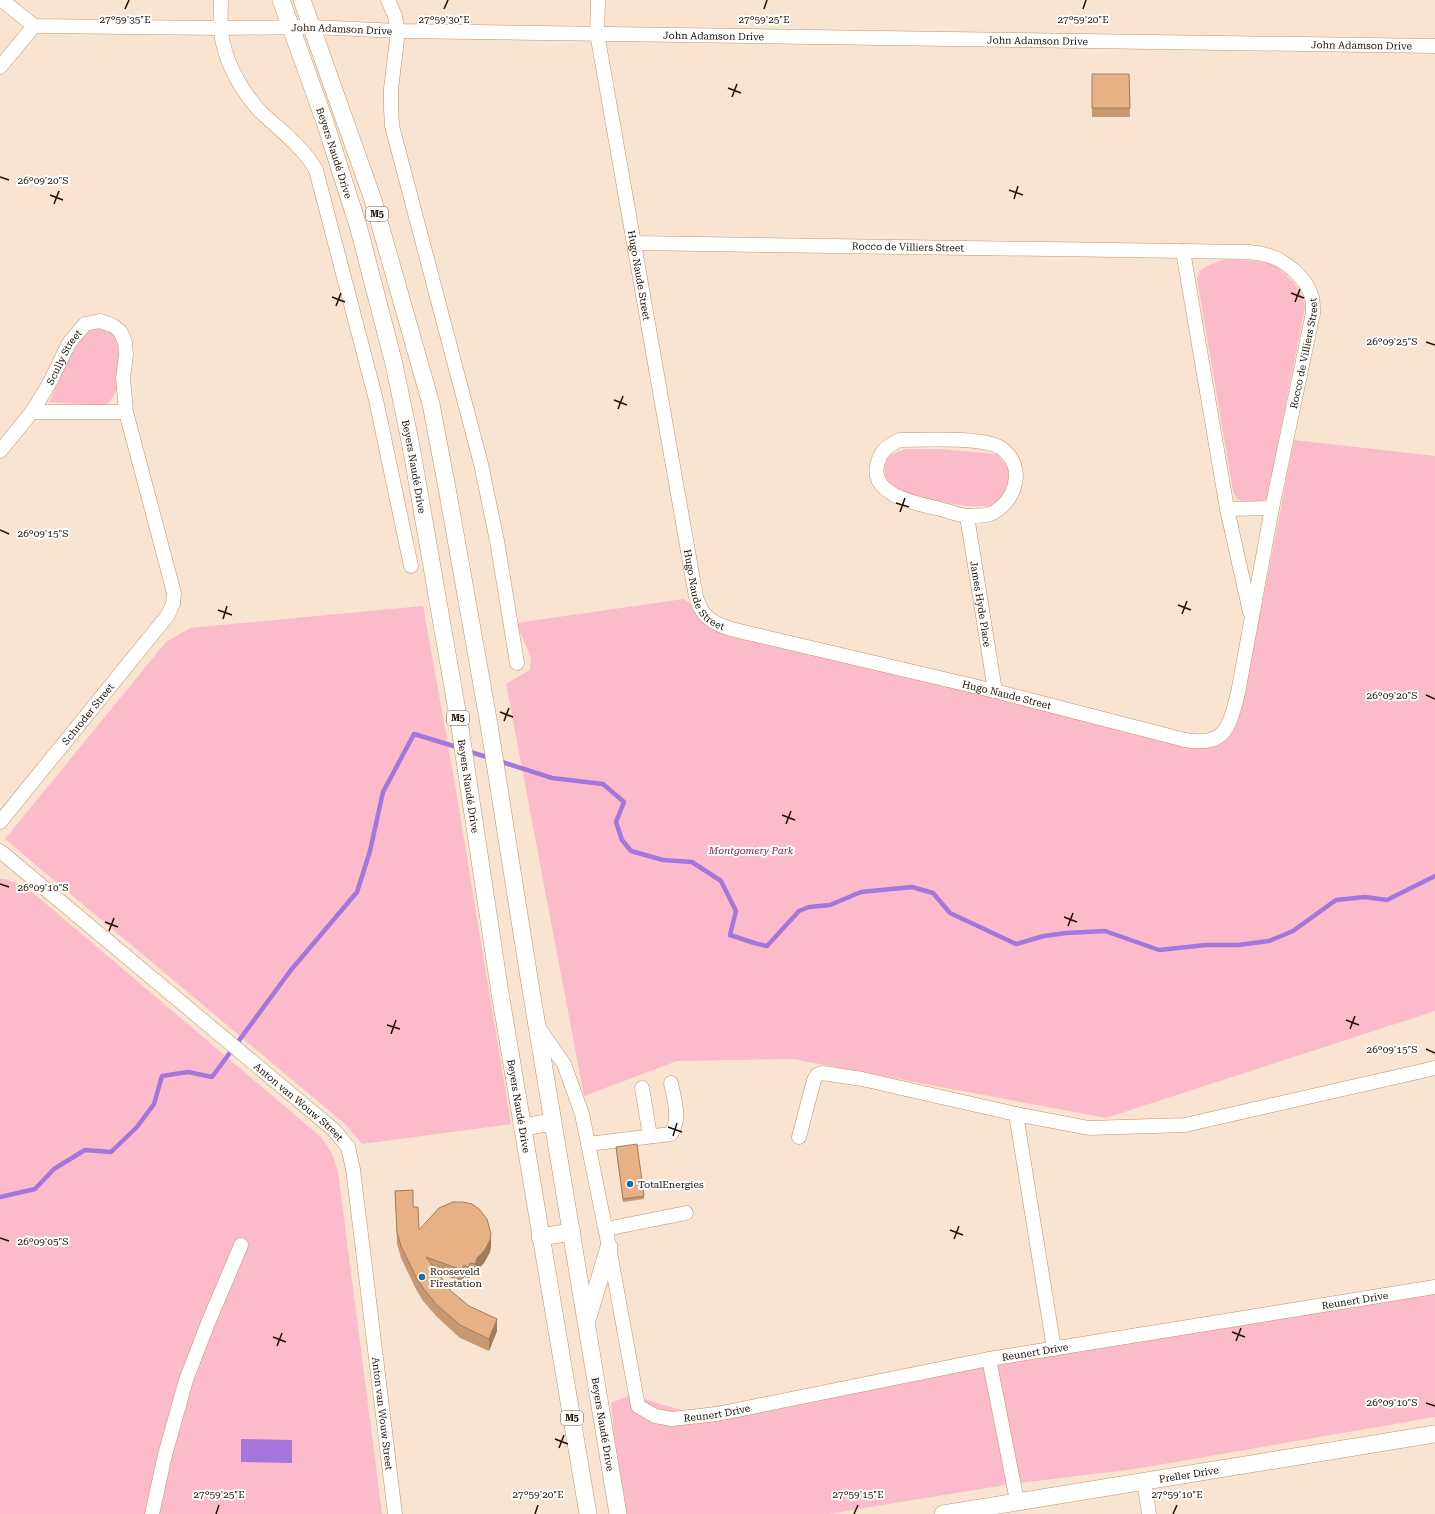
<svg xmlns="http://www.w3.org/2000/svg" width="1435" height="1514" font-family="'Roboto Serif',serif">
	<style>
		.green { fill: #fcbbcb }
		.water { fill: #a376dc }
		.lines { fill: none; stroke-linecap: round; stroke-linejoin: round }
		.stream { stroke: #a376dc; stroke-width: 4.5 }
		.minor-casing { stroke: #c59366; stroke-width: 15 }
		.major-casing { stroke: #c59366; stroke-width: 18 }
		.minor { stroke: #fff; stroke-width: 14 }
		.major { stroke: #fff; stroke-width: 17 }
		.wall { fill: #c69972 }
		.shaded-wall { fill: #a17d5d }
		.building { fill: #e6b285; stroke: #a17d5d }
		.ticks { fill: none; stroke: #210f00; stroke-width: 1.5 }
		.poi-dot { fill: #206d9f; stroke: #fff; stroke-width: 1.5 }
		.labels { text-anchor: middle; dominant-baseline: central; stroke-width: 4; stroke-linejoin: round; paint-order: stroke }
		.shield { fill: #fff; stroke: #64574c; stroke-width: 1 }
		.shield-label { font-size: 9px; font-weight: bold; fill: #210f00 }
		.street-label { font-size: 10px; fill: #210f00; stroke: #fff }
		.park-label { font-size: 10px; font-style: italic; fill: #871b46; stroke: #fff }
		.poi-label { font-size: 10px; fill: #210f00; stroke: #fff; text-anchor: start }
		.ticks-label { font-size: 10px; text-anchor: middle; fill: #210f00; stroke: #fff; stroke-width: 4; stroke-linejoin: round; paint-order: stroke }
	</style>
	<rect width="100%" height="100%" fill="#f9e3d1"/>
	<g class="green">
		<path d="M 1227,259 L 1267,262 L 1277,267 L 1293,282 L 1302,294 L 1305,307 L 1267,498 C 1256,505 1249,503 1237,499 L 1233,491 L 1197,279 L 1200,270 L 1211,264 Z"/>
		<path d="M 97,328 L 109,330 L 118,338 C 121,364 125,385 106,406 L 49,402 L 77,341 L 85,331 Z"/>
		<polygon points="1294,440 1435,456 1435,1011 1106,1118 793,1059 677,1061 584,1096 506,684 530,670 531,657 516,623 684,599 726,631 1187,743 1231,721 1256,636"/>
		<path d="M 906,449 L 940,449 L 996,454 C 1005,461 1013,474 1009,486 C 1005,494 998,502 990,505 C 976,511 907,497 894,489 C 884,483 880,461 892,454 C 896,452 901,451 906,449 Z"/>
		<polygon points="423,606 452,767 511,1124 362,1144 345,1124 5,839 166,642 190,628"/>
		<polygon points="0,879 5,879 25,886 322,1138 332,1154 338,1172 382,1514 0,1514"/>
		<polygon points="1435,1285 1435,1417 1135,1469 1011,1484 828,1514 623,1514 611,1403 631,1395 684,1411 993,1365"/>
	</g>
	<polygon class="water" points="241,1439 292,1440 292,1463 241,1462"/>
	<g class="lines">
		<g class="stream">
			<polyline points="467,751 490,758"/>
			<polyline points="499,761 552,778 603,784 624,802 616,822 622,840 631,851 663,860 692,862 721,881 736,911 730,935 754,943 767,946 799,911 809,907 830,905 861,892 912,887 933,893 950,913 1016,944 1044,936 1066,933 1105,931 1159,950 1206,945 1238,945 1269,941 1293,931 1336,900 1365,897 1387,900 1435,876"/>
			<polyline points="0,1197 35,1189 54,1169 85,1150 111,1152 137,1127 154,1104 162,1076 188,1072 212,1077 291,970 357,892 370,851 383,792 414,734 460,748"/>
		</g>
		<g class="minor-casing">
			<g id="minor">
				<path id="s1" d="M 2,0 L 34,26 L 221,28 L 312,27 L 398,31 L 1435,46"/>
				<path d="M 221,0 C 221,14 219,29 223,43 C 228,67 245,97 263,114 C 282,132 303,147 316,170 L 376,400 L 411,566"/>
				<polyline points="388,0 395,16 398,31 391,89 391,108 392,126 481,464 497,541 517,663"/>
				<path id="s2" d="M 598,0 L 597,33 L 696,597 C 698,601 699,606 701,609 C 710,626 735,630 752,634 L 995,691 L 1185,740 C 1226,747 1229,727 1238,693 L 1272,508 L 1313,313 C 1313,308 1313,302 1312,297 C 1306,278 1286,260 1266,255 C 1260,253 1254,253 1248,252 L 634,243"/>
				<polyline points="0,67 34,26"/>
				<polyline points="1183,251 1227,509 1250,612"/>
				<polyline points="32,412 126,412"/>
				<path d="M 899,440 C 923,440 983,436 1001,448 C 1027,466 1016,503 990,514 C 984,516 975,516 969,516 C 960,516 949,511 940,509 C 919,504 871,496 877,466 C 880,451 886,447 899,440 Z"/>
				<path id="s3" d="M 0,451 L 32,412 L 50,382 L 69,343 L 85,324 L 100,321 L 112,325 L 120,331 L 125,342 L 126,355 L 123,378 L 126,412 L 174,593 L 173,604 L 168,615 L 0,822"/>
				<polyline points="1227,509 1272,508"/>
				<path id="s4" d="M 967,516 L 995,691"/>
				<path id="s5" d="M 0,851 L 334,1130 L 348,1147 L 353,1169 L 395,1514"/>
				<path id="s6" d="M 538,1027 L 564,1064 L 582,1114 L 609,1247 L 638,1406 L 655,1416 L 672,1419 L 717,1414 L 989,1359 L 1435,1287"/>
				<polyline points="642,1088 650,1136"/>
				<polyline points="1016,1114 1089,1128 1185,1125 1435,1068"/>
				<polyline points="799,1137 814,1080 817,1075 822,1073 862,1079 1016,1114 1054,1349"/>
				<path d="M 588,1144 L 671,1134 C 681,1118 674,1100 671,1083"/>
				<polyline points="606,1229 686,1213"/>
				<polyline points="989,1359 1017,1501"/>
				<polyline points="1144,1481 1149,1514"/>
				<polyline points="152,1514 165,1455 186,1380 208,1323 241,1245"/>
			</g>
		</g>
		<g class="major-casing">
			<g id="major">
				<path id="s7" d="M 281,0 L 325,122 L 359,229 L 394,364 L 411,446 L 460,728 L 500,993 L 588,1514"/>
				<path id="s8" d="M 302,0 L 373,200 L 431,404 L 447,488 L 488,719 L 530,984 L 618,1514"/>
				<polyline points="523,1127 553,1122"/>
				<polyline points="540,1237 572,1232"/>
				<polyline points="588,1317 609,1247"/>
				<path id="s9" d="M 943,1514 L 1435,1434"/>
			</g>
		</g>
		<use href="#minor" class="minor"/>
		<use href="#major" class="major"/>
	</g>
	<g class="wall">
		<polygon points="1092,74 1129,74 1130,117 1092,117"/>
		<polygon points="616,1147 644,1196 644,1199 623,1202"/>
		<polygon points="395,1191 413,1207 419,1230 491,1246 490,1252 484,1263 477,1270 475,1276 470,1275 469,1279 464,1277 462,1282 438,1273 451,1291 497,1331 489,1351 460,1338 437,1317 423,1301 416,1289 401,1258 397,1244"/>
	</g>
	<g class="shaded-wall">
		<polygon points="491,1234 491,1246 490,1252 484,1263 477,1270 475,1276 475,1264 477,1258"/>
		<polygon points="470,1263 470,1275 469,1279 469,1267"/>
		<polygon points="464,1265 464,1277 462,1282 462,1270"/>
		<polygon points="497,1319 497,1331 489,1351 489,1339"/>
	</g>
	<g class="building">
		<polygon points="1092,74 1129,74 1130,108 1092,108"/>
		<polygon points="637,1144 644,1196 623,1199 616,1147"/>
		<polygon points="413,1190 413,1207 418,1207 419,1230 439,1208 453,1202 463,1202 472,1204 479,1209 487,1219 491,1234 490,1240 484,1251 477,1258 475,1264 470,1263 469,1267 464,1265 462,1270 426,1257 451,1291 469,1306 497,1319 489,1339 460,1325 437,1305 423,1288 416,1277 401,1246 397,1232 395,1191"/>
	</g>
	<path class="ticks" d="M 125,9 L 129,0M 444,9 L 448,0M 764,9 L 767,0M 1083,9 L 1086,0M 728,88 L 741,93M 732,97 L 737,84M 0,177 L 9,180M 1009,190 L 1023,195M 50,195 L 63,200M 1014,199 L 1018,186M 54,204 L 59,191M 1291,293 L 1304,298M 332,297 L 345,302M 1295,302 L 1300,289M 336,306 L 341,293M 1426,342 L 1435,345M 614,400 L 627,405M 618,409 L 623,396M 896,503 L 909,507M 900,512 L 905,498M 0,530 L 9,534M 1178,605 L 1191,610M 218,610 L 232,615M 1182,614 L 1187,601M 223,619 L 227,606M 1426,695 L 1435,699M 500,712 L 513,717M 504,721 L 509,708M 782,815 L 795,820M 786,824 L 791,811M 0,884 L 9,887M 1064,917 L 1077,922M 105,922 L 118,927M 1068,926 L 1073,913M 109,931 L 114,918M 1346,1020 L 1359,1025M 387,1025 L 400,1029M 1350,1029 L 1355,1016M 391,1034 L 396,1020M 1426,1049 L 1435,1053M 668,1127 L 682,1132M 673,1136 L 677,1123M 950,1230 L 963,1235M 0,1238 L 9,1241M 954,1239 L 959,1226M 1232,1332 L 1245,1337M 273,1337 L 286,1342M 1236,1341 L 1241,1328M 277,1346 L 282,1333M 1426,1403 L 1435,1406M 555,1439 L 568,1444M 559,1448 L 564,1435M 216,1514 L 219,1505M 535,1514 L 538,1505M 854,1514 L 858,1505M 1173,1514 L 1177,1505"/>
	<g class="poi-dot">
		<circle cx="630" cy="1184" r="4"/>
		<circle cx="422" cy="1277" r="4"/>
	</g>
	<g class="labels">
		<g class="shield">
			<rect x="366" y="207" width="22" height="14" rx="3"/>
			<rect x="447" y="711" width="22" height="14" rx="3"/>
			<rect x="561" y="1411" width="22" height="14" rx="3"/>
		</g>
		<g class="shield-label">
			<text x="377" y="214">M5</text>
			<text x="458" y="718">M5</text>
			<text x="572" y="1418">M5</text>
		</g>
		<g class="street-label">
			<text stroke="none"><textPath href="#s1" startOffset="349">John Adamson Drive</textPath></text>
			<text stroke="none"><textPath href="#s1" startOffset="721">John Adamson Drive</textPath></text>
			<text stroke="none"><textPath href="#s1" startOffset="1045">John Adamson Drive</textPath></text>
			<text stroke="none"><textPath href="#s1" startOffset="1369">John Adamson Drive</textPath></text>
			<text stroke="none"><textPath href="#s7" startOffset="162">Beyers Naudé Drive</textPath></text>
			<text transform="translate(908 247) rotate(1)">Rocco de Villiers Street</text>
			<text stroke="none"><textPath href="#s2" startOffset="279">Hugo Naude Street</textPath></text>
			<text stroke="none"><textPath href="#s2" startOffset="1552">Rocco de Villiers Street</textPath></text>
			<text stroke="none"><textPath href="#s3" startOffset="114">Scully Street</textPath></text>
			<text stroke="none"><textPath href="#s7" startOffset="486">Beyers Naudé Drive</textPath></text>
			<text stroke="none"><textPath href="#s2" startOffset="603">Hugo Naude Street</textPath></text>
			<text stroke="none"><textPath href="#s4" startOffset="89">James Hyde Place</textPath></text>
			<text stroke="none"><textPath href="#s2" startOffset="939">Hugo Naude Street</textPath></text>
			<text transform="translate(88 714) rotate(-51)">Schroder Street</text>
			<text stroke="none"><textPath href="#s7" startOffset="810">Beyers Naudé Drive</textPath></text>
			<text stroke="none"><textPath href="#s5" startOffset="390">Anton van Wouw Street</textPath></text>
			<text stroke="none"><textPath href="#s7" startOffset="1134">Beyers Naudé Drive</textPath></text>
			<text stroke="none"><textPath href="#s6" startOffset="1126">Reunert Drive</textPath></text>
			<text stroke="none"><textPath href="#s6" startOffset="802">Reunert Drive</textPath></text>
			<text stroke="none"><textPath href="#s6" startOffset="478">Reunert Drive</textPath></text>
			<text stroke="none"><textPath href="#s5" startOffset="726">Anton van Wouw Street</textPath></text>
			<text stroke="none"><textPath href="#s8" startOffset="1459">Beyers Naudé Drive</textPath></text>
			<text stroke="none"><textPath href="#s9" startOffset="249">Preller Drive</textPath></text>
		</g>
		<g class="park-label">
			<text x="751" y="850">Montgomery Park</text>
		</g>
		<g class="poi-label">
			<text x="638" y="1184">TotalEnergies</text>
			<text x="430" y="1271">Rooseveld<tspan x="430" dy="12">Firestation</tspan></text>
		</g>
	</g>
	<g class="ticks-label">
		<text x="125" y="23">27°59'35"E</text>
		<text x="444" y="23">27°59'30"E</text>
		<text x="764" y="23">27°59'25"E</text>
		<text x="1083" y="23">27°59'20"E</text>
		<text x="43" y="184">26°09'20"S</text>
		<text x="1392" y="345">26°09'25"S</text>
		<text x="43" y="537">26°09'15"S</text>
		<text x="1392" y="699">26°09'20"S</text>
		<text x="43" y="891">26°09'10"S</text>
		<text x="1392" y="1053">26°09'15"S</text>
		<text x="43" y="1245">26°09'05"S</text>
		<text x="1392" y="1406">26°09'10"S</text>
		<text x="219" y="1498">27°59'25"E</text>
		<text x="538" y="1498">27°59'20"E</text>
		<text x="858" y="1498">27°59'15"E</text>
		<text x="1177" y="1498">27°59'10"E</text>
	</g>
</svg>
